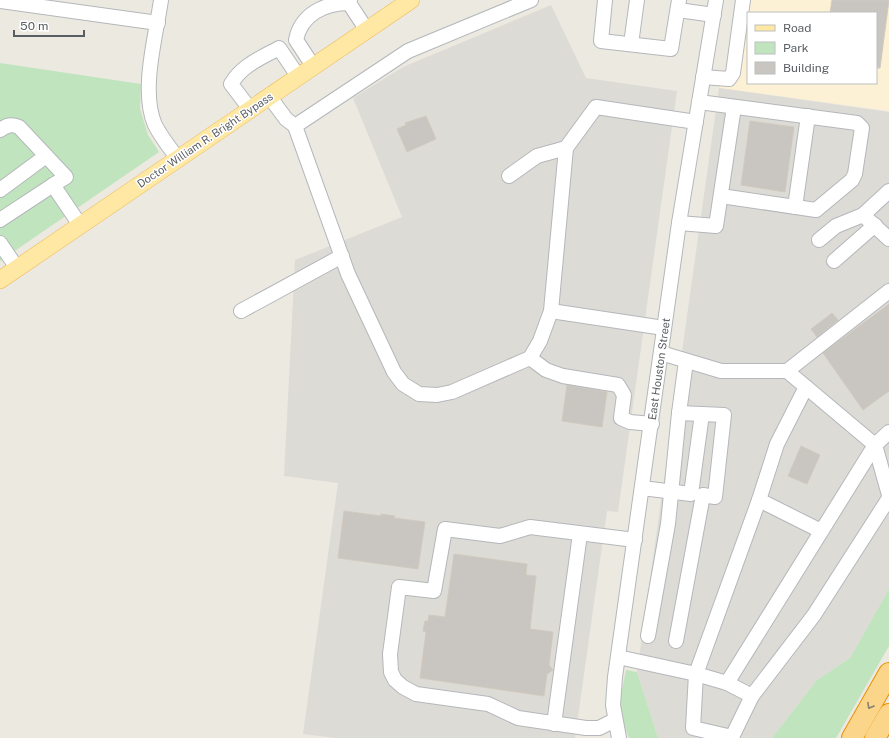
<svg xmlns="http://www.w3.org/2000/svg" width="889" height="738" font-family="'Public Sans',sans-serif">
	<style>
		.commercial { fill: #fdf1d5; fill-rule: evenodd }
		.industrial { fill: #dddbd5 }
		.green { fill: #c0e4bd }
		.building { fill: #c9c5c0; stroke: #d1cabf }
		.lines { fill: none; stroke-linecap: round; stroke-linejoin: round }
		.minor-casing { stroke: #b4b7bb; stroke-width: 16 }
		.major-casing { stroke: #efb957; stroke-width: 18 }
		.highway-casing { stroke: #ea9003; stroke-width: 22 }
		.minor { stroke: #fff; stroke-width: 14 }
		.major { stroke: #fee8a4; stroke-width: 17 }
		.highway { stroke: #fbd589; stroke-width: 20 }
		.oneway { stroke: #8a826e }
		.labels { text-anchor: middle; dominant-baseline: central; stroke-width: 3; stroke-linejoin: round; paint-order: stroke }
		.street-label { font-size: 11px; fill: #595e62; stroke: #fff }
	</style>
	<rect width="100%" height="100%" fill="#ece9e1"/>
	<path class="commercial" d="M 738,0 L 889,0 L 889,111 L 719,88 L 728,73 ZM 748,13 L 876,13 L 876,83 L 748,83 Z"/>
	<g class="industrial">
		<polygon points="551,5 586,78 677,91 618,512 607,511 575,738 335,738 303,734 338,483 284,476 295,260 402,217 353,98 403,67"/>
		<polygon points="719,88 889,112 889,589 850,658 817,680 772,738 658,738 637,672"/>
	</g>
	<g class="green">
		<polygon points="0,63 141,84 140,109 148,135 159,152 0,261"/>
		<polygon points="889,589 889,646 836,738 772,738 817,680 850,658"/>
		<polygon points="626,670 637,672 658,738 629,738 618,710"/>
	</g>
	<g class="building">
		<polygon points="832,0 889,0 880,68 876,68 876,13 830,13"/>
		<polygon points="426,116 436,139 407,152 397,129 406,125 405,123"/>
		<polygon points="750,121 794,127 785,192 741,185"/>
		<polygon points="889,304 889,391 863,410 823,353"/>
		<polygon points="832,313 838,320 817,337 811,329"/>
		<polygon points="567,385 607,392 602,427 562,421"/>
		<polygon points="801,446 820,455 807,484 788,476"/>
		<polygon points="344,511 381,516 381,514 395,516 394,518 425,522 418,569 338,558"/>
		<polygon points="454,554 527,564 526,575 536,576 530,629 553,632 549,665 553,670 547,674 544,696 420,678 426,632 423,631 425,621 428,621 429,615 445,617"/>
	</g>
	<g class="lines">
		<g class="minor-casing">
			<g id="minor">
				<path d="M 161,0 C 156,36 140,91 155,125 C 161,137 170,148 178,159"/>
				<polyline points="350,0 349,3 366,29"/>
				<polyline points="605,0 601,41 671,49 679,0"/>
				<polyline points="0,1 158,23"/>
				<polyline points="678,10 714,15"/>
				<polyline points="631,44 637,0"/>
				<path d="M 313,66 L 296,40 C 301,14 325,3 349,3"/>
				<polyline points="703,77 729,79 733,73 743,0"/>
				<polyline points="269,96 286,119 295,126 408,51 531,0"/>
				<polyline points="699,102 857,123 862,128 855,174 852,180 816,210 721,196"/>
				<path d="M 250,109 L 231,84 C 242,65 261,58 279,48 L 298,76"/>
				<polyline points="295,126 348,274 394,372 403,384 419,394 437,395 452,392 530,358 540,341 551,311 566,148 596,107 696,122"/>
				<path d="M 0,130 C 7,125 11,124 19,127 L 66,177 L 53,185"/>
				<polyline points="509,176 537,156 566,148"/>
				<polyline points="0,190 46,156"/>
				<polyline points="795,207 808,116"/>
				<polyline points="863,215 889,191"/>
				<polyline points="0,220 53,185 80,225"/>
				<polyline points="679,223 716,226 734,107"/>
				<polyline points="819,240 836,226 863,215 889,239"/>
				<polyline points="0,243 17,268"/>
				<polyline points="834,261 875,225"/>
				<polyline points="241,311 342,256"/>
				<polyline points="551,311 664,328"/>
				<polyline points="661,353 721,371 787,371 875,445 889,432"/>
				<polyline points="530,358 546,370 563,376 618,385 624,395 621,418 630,422 652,424"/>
				<polyline points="787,371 889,291"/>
				<polyline points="875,445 889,495"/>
				<polyline points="642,488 691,494 702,414"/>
				<polyline points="759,500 821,531"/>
				<polyline points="648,636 668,524 679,413 686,361"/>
				<polyline points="676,641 703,495 715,497 724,415 679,413"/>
				<polyline points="618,657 696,674 727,683 875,445"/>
				<polyline points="727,683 752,696 732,737 693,728 696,674 759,500 777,444 806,387"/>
				<polyline points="752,696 814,615 889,498"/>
				<polyline points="615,720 599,728 586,728 518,718 488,704 416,694 403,687 395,680 391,672 390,654 399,587 434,591 445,529 500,536 530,527 635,540"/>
				<polyline points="554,724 580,534"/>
				<polyline points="619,738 613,705 615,677 679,223 716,0"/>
			</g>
		</g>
		<g class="major-casing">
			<polyline id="major" points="0,280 411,0"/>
		</g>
		<g class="highway-casing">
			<g id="highway">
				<polyline points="852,738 889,673"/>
				<polyline points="875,738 889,714"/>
			</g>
		</g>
		<use href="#minor" class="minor"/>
		<use href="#major" class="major"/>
		<use href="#highway" class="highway"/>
	</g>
	<defs><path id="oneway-chevron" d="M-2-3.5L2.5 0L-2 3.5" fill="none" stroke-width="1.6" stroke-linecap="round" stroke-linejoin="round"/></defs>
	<use class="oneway" href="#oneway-chevron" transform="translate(870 706) rotate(120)"/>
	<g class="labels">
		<g class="street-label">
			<text transform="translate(205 140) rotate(-34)">Doctor William R. Bright Bypass</text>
			<text transform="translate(659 369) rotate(-82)">East Houston Street</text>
		</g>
	</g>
	<rect x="747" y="12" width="130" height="72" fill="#ffffff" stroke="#bdbfc0"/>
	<rect x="755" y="25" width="20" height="6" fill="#fee8a4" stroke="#bdbfc0"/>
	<text x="783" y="32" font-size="12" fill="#595e62">Road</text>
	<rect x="755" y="42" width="20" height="12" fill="#c0e4bd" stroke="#bdbfc0"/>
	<text x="783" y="52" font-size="12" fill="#595e62">Park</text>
	<rect x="755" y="62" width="20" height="12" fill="#c9c5c0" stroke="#bdbfc0"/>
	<text x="783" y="72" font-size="12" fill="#595e62">Building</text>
	<path d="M14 30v6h70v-6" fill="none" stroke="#595e62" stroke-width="2"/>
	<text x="20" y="30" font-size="12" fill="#595e62" stroke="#ffffff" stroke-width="3" paint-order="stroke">50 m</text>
</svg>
